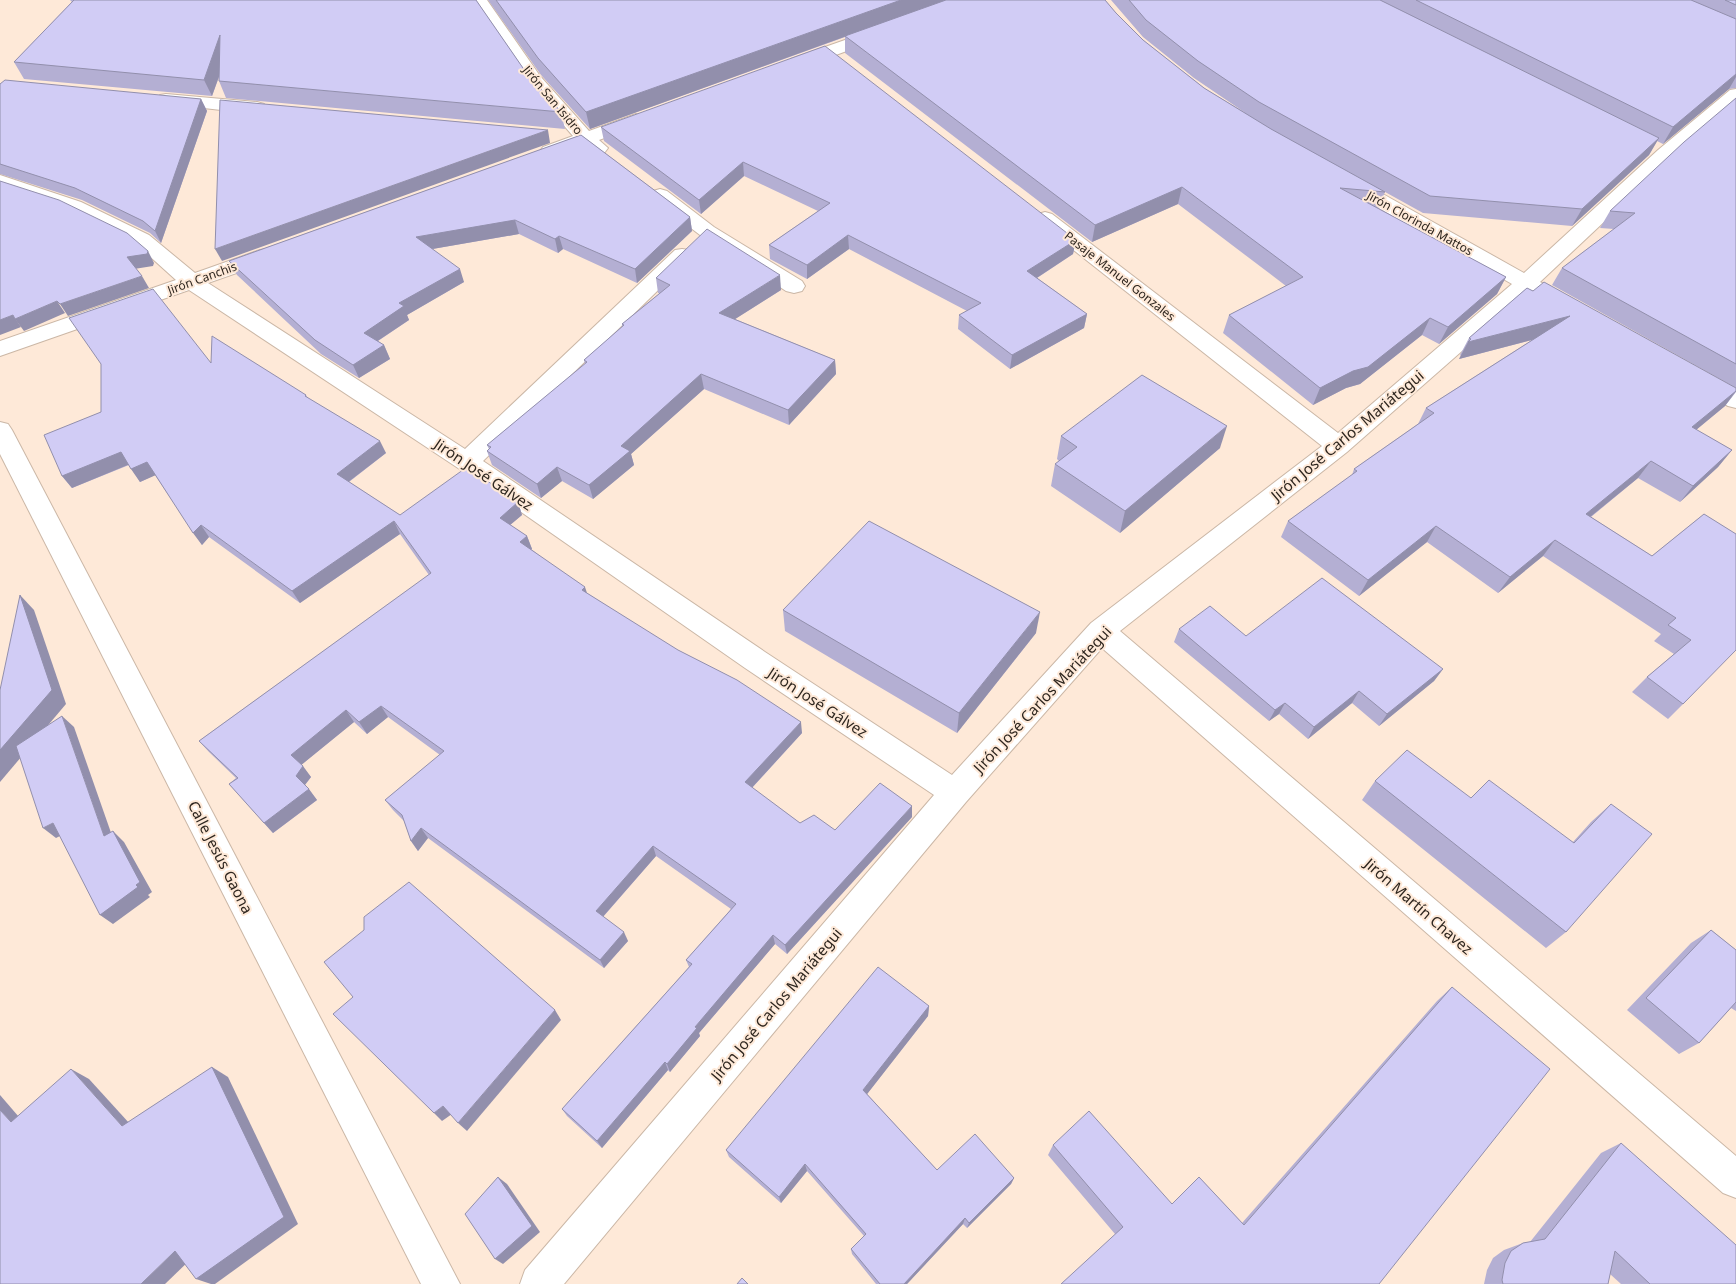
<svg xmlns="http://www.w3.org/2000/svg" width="1736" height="1284" font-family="'Noto Sans',sans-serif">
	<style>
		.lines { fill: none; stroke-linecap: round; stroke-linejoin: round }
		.street-casing { stroke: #cbb7a6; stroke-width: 2 }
		.street { fill: #fff; fill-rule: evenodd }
		.wall { fill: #b4afd3 }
		.shaded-wall { fill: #928fac }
		.building { fill: #d1ccf5; stroke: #928fac }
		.labels { text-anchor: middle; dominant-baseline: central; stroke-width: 4; stroke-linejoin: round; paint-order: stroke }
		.far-street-label { font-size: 12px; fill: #2e261f; stroke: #fee9d8 }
		.street-label { font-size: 15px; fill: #2e261f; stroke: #fee9d8 }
	</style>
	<rect width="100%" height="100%" fill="#fee9d8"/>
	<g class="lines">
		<g class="street-casing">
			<g id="street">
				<path d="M 471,0 L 487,0 L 540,76 L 589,131 L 636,114 L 643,116 L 645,120 L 643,124 L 599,140 L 608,148 L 605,152 C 595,155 591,152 583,146 L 550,157 L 543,155 L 540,151 L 543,147 L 573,136 L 528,84 Z"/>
				<polygon points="879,28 885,29 888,33 885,37 803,67 797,68 791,67 788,63 791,59"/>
				<polygon points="1736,89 1736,103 1672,158 1540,282 1548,286 1551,291 1548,296 1540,298 1528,293 1347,452 1120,631 1736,1156 1736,1198 1723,1193 1102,648 966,802 564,1284 520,1284 525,1270 934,795 745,668 458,468 189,290 0,356 0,341 176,280 135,243 67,210 0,188 0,175 81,202 149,235 195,273 260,250 267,249 274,250 277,255 274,260 208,283 465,449 675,250 682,249 689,250 692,255 689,260 483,461 765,652 952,775 1091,623 1322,446 1038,222 1035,218 1038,214 1045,212 1052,214 1338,433 1512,284 1342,187 1339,183 1342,179 1349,177 1356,179 1524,273 1658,150 1730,90"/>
				<polygon points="166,94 257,102 264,104 266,108 264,112 257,114 160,103 157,99 160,95"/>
				<polygon points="660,189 667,191 714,227 802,281 805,286 802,291 794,293 786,291 700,235 653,199 650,195 653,191"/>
				<polygon points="1698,371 1706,373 1736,390 1736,408 1728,406 1690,385 1686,379 1690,373"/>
				<polygon points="0,422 8,424 12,430 460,1284 421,1284 0,454"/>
			</g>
		</g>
		<use href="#street" class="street"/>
	</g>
	<g class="wall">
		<polygon points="70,0 476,0 523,68 561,112 565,129 226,98 219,81 219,77 212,96 24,79 14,62 72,2"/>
		<polygon points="488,0 1105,0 1116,13 1143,40 1204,88 1244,112 1194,78 1143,37 1111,0 1736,0 1736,88 1729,89 1663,144 1657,141 1649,155 1572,226 1423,213 1266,126 1385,192 1378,209 1506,277 1497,294 1439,344 1422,335 1360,384 1346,388 1313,405 1223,333 1229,315 1286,286 1178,204 1092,242 845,53 845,37 590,129 541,75"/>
		<polygon points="0,84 201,99 207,111 161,243 150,233 82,200 0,174"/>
		<polygon points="1736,98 1736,388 1552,285 1562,268 1614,229 1600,228 1610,211"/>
		<polygon points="601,127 1076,240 1073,254 1037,278 1087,314 1084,328 1010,369 958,329 959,315 967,311 849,249 807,279 770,259 769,245 818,211 744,176 701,214 604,141"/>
		<polygon points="581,135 690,217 692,231 637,283 563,249 558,253 519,234 432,249 464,282 407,315 409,320 378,341 384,345 390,359 359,378 321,354 237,275 229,261"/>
		<polygon points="656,278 781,290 735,319 835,360 836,374 789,425 704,389 631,454 634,465 593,499 562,481 541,498 492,465 487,451 489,449 487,445 585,364 584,360 622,327 622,324 660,293 658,293"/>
		<polygon points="1527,288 1736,388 1736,392 1725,406 1696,430 1732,450 1718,467 1680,502 1638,478 1591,517 1652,556 1704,514 1683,704 1668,719 1632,692 1647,677 1674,654 1654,641 1661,634 1543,556 1498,593 1427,542 1359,596 1281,537 1288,521 1352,475 1354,469 1418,424 1426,408 1532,340 1459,359 1461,356 1460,355 1469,338"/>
		<polygon points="211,363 306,395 308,398 386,453 349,482 400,515 518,502 522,515 510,525 527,536 532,549 531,549 587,593 802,733 752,788 800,823 835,830 912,817 787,954 775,944 699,1033 700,1036 670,1072 668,1070 602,1148 567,1116 562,1109 689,967 686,960 731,909 656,856 603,917 628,941 604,968 428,838 418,851 411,841 404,821 393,810 385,800 440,755 388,717 367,734 354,722 301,765 311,777 305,785 317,800 273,833 229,784 236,778 209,752 199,741 429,575 400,534 300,603 209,537 202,545 155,475 140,482 129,465 72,488 62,476 101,412"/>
		<polygon points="1061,436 1220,448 1120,533 1051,486 1055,464 1059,461 1057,459"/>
		<polygon points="783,610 1036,633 957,733 785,631"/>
		<polygon points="1179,629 1246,636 1443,669 1434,681 1379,726 1352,703 1308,739 1279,714 1269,721 1174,642"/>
		<polygon points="1375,781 1471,798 1573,842 1591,822 1611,804 1566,932 1546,948 1362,800"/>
		<polygon points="1711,930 1736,950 1736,1011 1731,1008 1699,1043 1679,1054 1627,1010 1691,943"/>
		<polygon points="1452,987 1379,1284 1115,1234 1048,1155 1053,1145 1172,1204 1199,1177 1242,1223 1437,1001"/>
		<polygon points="929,1006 928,1016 867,1094 937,1170 1014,1178 1011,1184 967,1228 963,1224 907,1284 876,1284 852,1254 851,1249 864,1236 807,1171 781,1203 729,1157 726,1150"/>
		<polygon points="1621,1143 1736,1284 1621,1284 1610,1274 1608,1284 1484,1284 1487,1270 1493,1258 1504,1250 1523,1243 1530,1242 1601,1153"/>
	</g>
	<g class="shaded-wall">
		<polygon points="901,0 946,0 590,129 586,112"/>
		<polygon points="220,35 228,51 212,96 204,80"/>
		<polygon points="1736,74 1736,77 1729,89 1663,144 1673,127"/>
		<polygon points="201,99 207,111 161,243 155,231"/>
		<polygon points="548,130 550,143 222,261 215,249"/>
		<polygon points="1659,138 1649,155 1572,226 1582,209"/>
		<polygon points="743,162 744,176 701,214 699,200"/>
		<polygon points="1182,187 1178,204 1092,242 1095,225"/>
		<polygon points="690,217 692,231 637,283 635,269"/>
		<polygon points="515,220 519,234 421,251 416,237"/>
		<polygon points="848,235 849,249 807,279 807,265"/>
		<polygon points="559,236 563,249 558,253 555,239"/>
		<polygon points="1076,240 1073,254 1026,285 1027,271"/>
		<polygon points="148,251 154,263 153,266 134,269 127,257"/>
		<polygon points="460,269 464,282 407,315 409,320 370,346 364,333 399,303"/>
		<polygon points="780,275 781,290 721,328 719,313"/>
		<polygon points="142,276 149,288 68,316 60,304"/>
		<polygon points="1506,277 1497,294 1439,344 1448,327"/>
		<polygon points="57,301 65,313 24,331 15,319"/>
		<polygon points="1087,314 1084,328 1010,369 1012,355"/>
		<polygon points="13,315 21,327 0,335 0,320"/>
		<polygon points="1570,316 1559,333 1459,359 1468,342"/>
		<polygon points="1430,318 1422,335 1360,384 1346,388 1313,405 1320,388"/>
		<polygon points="384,345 390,359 359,378 353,365"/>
		<polygon points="835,360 836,374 789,425 788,410"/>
		<polygon points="701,374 704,389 631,454 634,465 593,499 589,485 621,446"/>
		<polygon points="1736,391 1725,406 1679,444 1692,427"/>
		<polygon points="1227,426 1220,448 1120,533 1125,511"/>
		<polygon points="380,441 386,453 343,486 337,474"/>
		<polygon points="1732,450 1718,467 1680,502 1693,486"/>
		<polygon points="121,452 130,464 72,488 62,476"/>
		<polygon points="1651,461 1638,478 1574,530 1586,514"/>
		<polygon points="147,462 156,475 140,482 131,469"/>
		<polygon points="557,467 562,481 541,498 537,484"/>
		<polygon points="518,502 522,515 504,530 500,518"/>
		<polygon points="394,521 400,534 300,603 292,591"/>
		<polygon points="201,525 209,537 202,545 193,533"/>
		<polygon points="1436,526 1427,542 1359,596 1368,580"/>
		<polygon points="527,536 532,549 525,554 520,542"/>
		<polygon points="1555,540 1543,556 1498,593 1510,577"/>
		<polygon points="585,587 589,599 582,590"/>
		<polygon points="20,595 34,610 66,704 0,782 0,750"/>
		<polygon points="1040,612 1036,633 957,733 959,713"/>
		<polygon points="1443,669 1434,681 1379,726 1387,714"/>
		<polygon points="1359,691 1352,703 1308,739 1314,727"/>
		<polygon points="1285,703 1279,714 1269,721 1275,710"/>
		<polygon points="381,706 388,717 367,734 359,722"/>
		<polygon points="346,710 354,722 300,766 291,755"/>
		<polygon points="62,716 74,727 116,847 104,836"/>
		<polygon points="801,722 802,733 747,793 745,782"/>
		<polygon points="303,766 311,777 304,786 296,776"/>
		<polygon points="309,789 317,800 273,833 264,823"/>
		<polygon points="912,806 912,817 787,954 785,945"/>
		<polygon points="53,823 66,833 56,838 43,828"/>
		<polygon points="421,828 428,838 418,851 411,841"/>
		<polygon points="113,831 124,842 152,892 148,895 150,897 113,924 100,915"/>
		<polygon points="653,846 656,856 600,920 596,911"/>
		<polygon points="624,932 628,941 604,968 600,960"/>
		<polygon points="773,935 775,944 699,1033 700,1036 670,1072 667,1064 695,1027"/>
		<polygon points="929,1006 928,1016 864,1098 863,1090"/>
		<polygon points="555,1010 561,1020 467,1131 458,1123"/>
		<polygon points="665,1062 668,1070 602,1148 597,1141"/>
		<polygon points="212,1067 228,1077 298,1224 215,1284 211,1284 196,1279"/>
		<polygon points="71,1069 89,1079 140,1135 122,1126"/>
		<polygon points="0,1095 31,1131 11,1122 0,1110"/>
		<polygon points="443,1106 452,1114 442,1121 434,1113"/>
		<polygon points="805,1164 807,1171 781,1203 779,1197"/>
		<polygon points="498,1177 507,1184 540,1232 503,1264 495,1259"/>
		<polygon points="1014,1178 1011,1184 967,1228 969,1223"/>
		<polygon points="965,1218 963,1224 907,1284 904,1284"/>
		<polygon points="175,1251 193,1257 165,1284 141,1284"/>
	</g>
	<g class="building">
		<polygon points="74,0 476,0 523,68 561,112 219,81 220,35 204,80 14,62"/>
		<polygon points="496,0 901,0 586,112 538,58"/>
		<polygon points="946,0 1105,0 1116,13 1143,40 1204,88 1271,129 1385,192 1340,188 1506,277 1448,327 1430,318 1368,367 1353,371 1320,388 1229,315 1303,277 1182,187 1095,225 845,36"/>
		<polygon points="1129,0 1380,0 1659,138 1582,209 1430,196 1259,102 1198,61 1146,20"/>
		<polygon points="1416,0 1691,0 1736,19 1736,74 1673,127"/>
		<polygon points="1725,0 1736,0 1736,5"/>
		<polygon points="825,46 1076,240 1027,271 1087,314 1012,355 959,315 981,303 848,235 807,265 769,245 830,203 743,162 699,200 601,127"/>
		<polygon points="5,80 201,99 155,231 143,221 75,188 0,164 0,84"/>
		<polygon points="1736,98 1736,364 1562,268 1635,213 1610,211 1684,142"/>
		<polygon points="220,100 548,130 215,249"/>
		<polygon points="581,135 690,217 635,269 559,236 555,239 515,220 416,237 460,269 399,303 404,306 364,333 384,345 353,365 315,340 229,261"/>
		<polygon points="0,181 59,200 127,233 148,251 147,254 127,257 142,276 60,304 57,301 15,319 13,315 0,320"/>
		<polygon points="707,229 780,275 719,313 835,360 788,410 701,374 621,446 630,451 589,485 557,467 537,484 487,451 491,447 487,445 587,362 584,360 624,325 622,324 670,285 656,278"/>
		<polygon points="1544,282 1736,388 1736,391 1692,427 1732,450 1693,486 1651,461 1586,514 1652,556 1704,514 1736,534 1736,650 1683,704 1647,677 1691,640 1668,625 1676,618 1555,540 1510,577 1436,526 1368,580 1288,521 1357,471 1354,469 1434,413 1426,408 1570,316 1468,342 1471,339 1469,338 1527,288 1533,291"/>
		<polygon points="153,289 211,363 212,336 306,395 305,396 380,441 337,474 400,515 467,467 518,502 500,518 527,536 520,542 585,587 582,590 678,650 737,680 801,722 745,782 800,823 814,815 835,830 880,783 912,806 785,945 773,935 695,1027 697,1028 667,1064 665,1062 597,1141 562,1109 692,964 686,960 736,904 653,846 596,911 624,932 600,960 421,828 411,841 402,815 385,800 444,751 381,706 359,722 346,710 291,755 303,766 296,776 309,789 264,823 229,784 238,778 199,741 431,573 394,521 292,591 201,525 193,533 147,462 131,469 121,452 62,476 44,435 101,412 101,364 69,318"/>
		<polygon points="1142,375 1227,426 1125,511 1055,464 1077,447 1061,436"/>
		<polygon points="869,521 1040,612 959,713 783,610"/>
		<polygon points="1322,578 1443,669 1387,714 1359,691 1314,727 1285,703 1275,710 1179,629 1210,606 1246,636"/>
		<polygon points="20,595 52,690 0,750 0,690"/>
		<polygon points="62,716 104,836 113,831 140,882 136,885 138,887 100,915 53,823 43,828 16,746"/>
		<polygon points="1407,750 1471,798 1489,780 1574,843 1611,804 1652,834 1566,932 1375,781"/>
		<polygon points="409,882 555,1010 458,1123 443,1106 434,1113 333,1014 353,997 324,962 364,930 364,917"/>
		<polygon points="1711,930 1736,950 1736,1002 1699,1043 1646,998"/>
		<polygon points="878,967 929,1006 863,1090 937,1170 975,1134 1014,1178 969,1223 965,1218 904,1284 880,1284 851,1249 866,1234 805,1164 779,1197 726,1150"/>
		<polygon points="1452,987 1550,1069 1379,1284 1061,1284 1123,1227 1053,1145 1089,1111 1172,1204 1199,1177 1244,1225"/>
		<polygon points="212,1067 284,1217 196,1279 175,1251 141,1284 0,1284 0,1110 11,1122 71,1069 122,1126"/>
		<polygon points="1621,1143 1736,1245 1736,1284 1650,1284 1615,1251 1608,1284 1503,1284 1502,1280 1505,1263 1511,1251 1523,1243 1545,1239"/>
		<polygon points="498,1177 532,1226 495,1259 465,1214"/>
		<polygon points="742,1278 748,1284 737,1284"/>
	</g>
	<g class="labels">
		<g class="far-street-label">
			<text transform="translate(553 100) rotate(50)">Jirón San Isidro</text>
			<text transform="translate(1420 223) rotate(29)">Jirón Clorinda Mattos</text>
			<text transform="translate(1120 276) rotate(38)">Pasaje Manuel Gonzales</text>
			<text transform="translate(202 278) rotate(-20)">Jirón Canchis</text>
		</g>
		<g class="street-label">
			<text transform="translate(1347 435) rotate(-40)">Jirón José Carlos Mariátegui</text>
			<text transform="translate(484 474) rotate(34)">Jirón José Gálvez</text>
			<text transform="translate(1042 699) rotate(-47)">Jirón José Carlos Mariátegui</text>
			<text transform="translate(818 702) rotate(33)">Jirón José Gálvez</text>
			<text transform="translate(221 857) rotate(63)">Calle Jesús Gaona</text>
			<text transform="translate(1419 906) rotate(41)">Jirón Martín Chavez</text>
			<text transform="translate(776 1004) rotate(-50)">Jirón José Carlos Mariátegui</text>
		</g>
	</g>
</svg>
